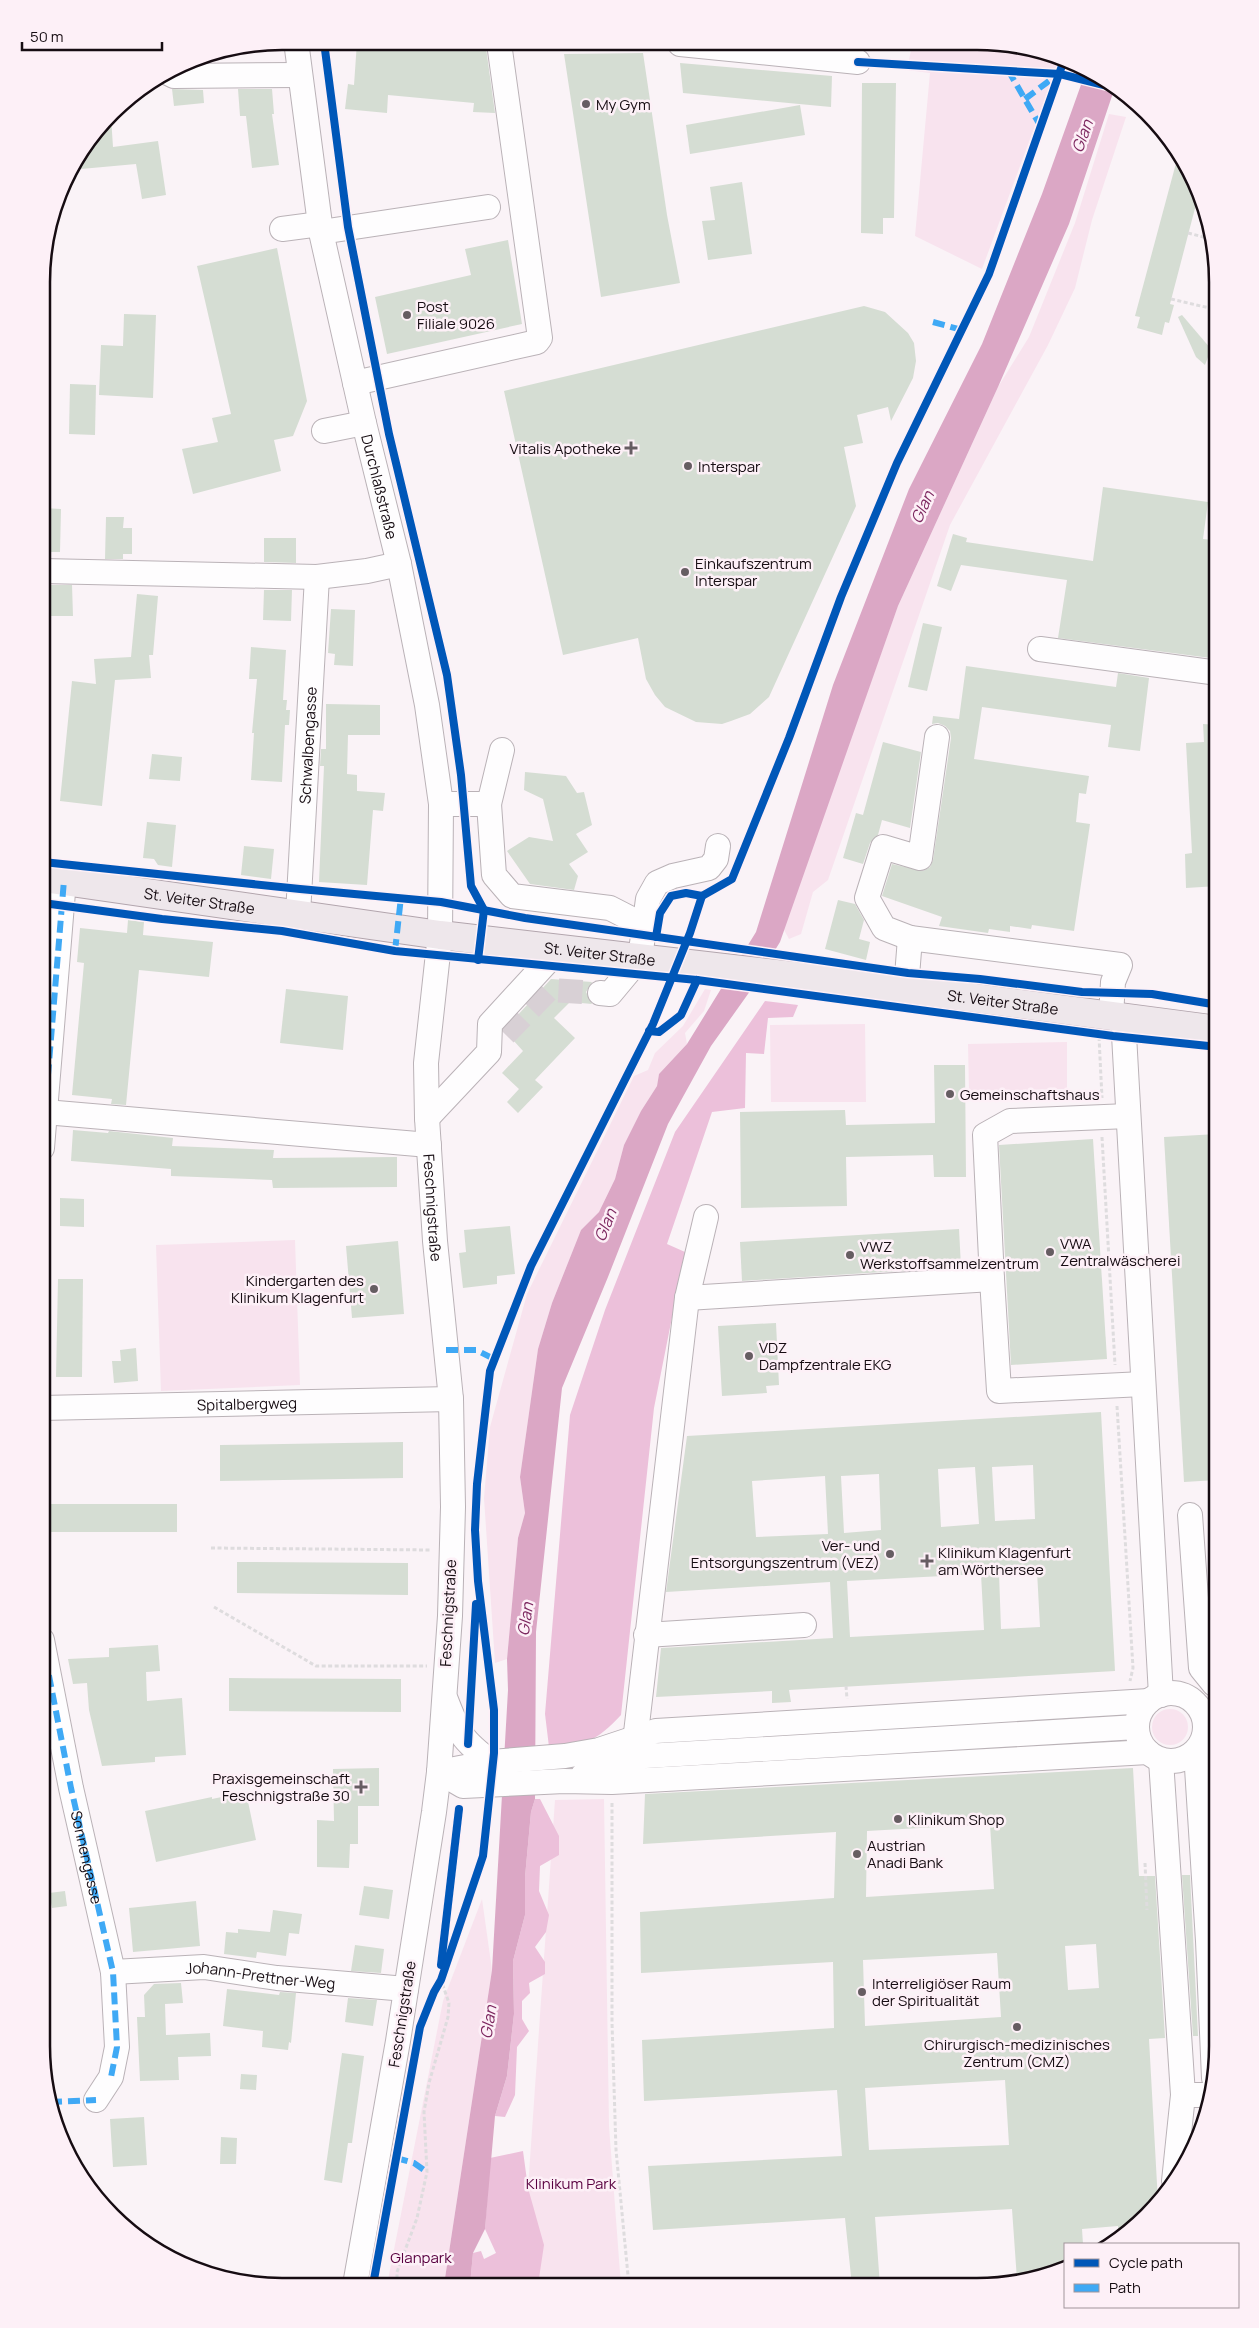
<svg xmlns="http://www.w3.org/2000/svg" width="1259" height="2328" font-family="Manrope,sans-serif">
	<style>
		.green { fill: #f8e3ee }
		.forest { fill: #ecc0da }
		.water { fill: #dba7c5 }
		.building { fill: #d5ddd3; fill-rule: evenodd }
		.lines { fill: none; stroke-linecap: round; stroke-linejoin: round }
		.minor-tunnel { stroke: #d8d0d5; stroke-width: 24; stroke-dasharray: 24 12; stroke-linecap: butt }
		.minor-casing { stroke: #bab2b7; stroke-width: 26 }
		.major-casing { stroke: #b2a5ad; stroke-width: 30 }
		.path { stroke: #dedcde; stroke-width: 3; stroke-dasharray: 4 2.5; stroke-linecap: butt }
		.minor { stroke: #fefdfe; stroke-width: 24 }
		.major { stroke: #eee7eb; stroke-width: 28 }
		.quiet { stroke: #3fa9f5; stroke-width: 6; stroke-dasharray: 12 6; stroke-linecap: butt }
		.cycleway-casing { stroke: #fdf0f7; stroke-width: 11 }
		.cycleway { stroke: #0057b8; stroke-width: 8 }
		.poi-dot { fill: #665d62; stroke: #fdf0f7; stroke-width: 2 }
		.labels { text-anchor: middle; dominant-baseline: central; stroke-width: 5; stroke-linejoin: round; paint-order: stroke }
		.poi-label { font-size: 15px; fill: #160c12; stroke: #fdf0f7; text-anchor: start }
		.street-label { font-size: 15px; fill: #160c12; stroke: #fdf0f7 }
		.park-label { font-size: 15px; fill: #590040; stroke: #fdf0f7 }
		.water-label { font-size: 16px; font-style: italic; fill: #7d2860; stroke: #fdf0f7 }
		.rim { fill: none; stroke: #160c12; stroke-width: 2.5 }
	</style>
	<rect width="100%" height="100%" fill="#faf3f7"/>
	<g class="green">
		<polygon points="912,45 1024,46 1060,58 982,269 915,236 930,73 907,70"/>
		<polygon points="1109,114 1126,117 1092,220 1075,288 1048,345 950,525 828,880 813,892 801,934 789,939 783,928 898,606 998,387 1029,337 1075,223"/>
		<polygon points="705,989 711,990 704,1011 685,1033 687,1044 659,1074 657,1086 641,1111 624,1145 615,1179 599,1212 581,1230 552,1303 538,1349 520,1477 525,1513 518,1538 507,1659 495,1663 484,1498 490,1427 527,1294 634,1076 648,1070 655,1053 683,1026"/>
		<polygon points="865,1024 866,1102 771,1102 770,1025"/>
		<polygon points="1067,1042 1067,1089 969,1091 968,1044"/>
		<polygon points="295,1240 300,1385 161,1391 156,1245"/>
		<circle cx="1170" cy="1727" r="18"/>
		<polygon points="604,1799 609,2126 621,2286 538,2285 528,2188 555,1800"/>
		<polygon points="482,1899 492,1970 444,2285 387,2285 443,2001"/>
	</g>
	<g class="forest">
		<path d="M 765,1001 L 798,1005 L 793,1017 L 768,1018 L 764,1054 L 746,1053 L 745,1108 L 712,1112 L 667,1244 L 685,1252 L 654,1408 L 621,1715 C 596,1742 585,1745 549,1747 L 545,1714 L 570,1415 L 605,1310 L 675,1132 Z"/>
		<polygon points="535,1799 540,1799 559,1836 559,1855 540,1866 539,1891 549,1915 546,1932 535,1947 545,1962 545,1974 529,1983 530,1993 522,2001 522,2019 529,2031 517,2047 515,2095 505,2117 495,2116 507,2076 514,2014 513,1961 525,1915 525,1877 531,1812"/>
		<polygon points="523,2151 528,2188 544,2245 538,2285 470,2285 473,2253 481,2251 484,2259 496,2253 485,2229 490,2158"/>
	</g>
	<polygon class="water" points="1087,68 1115,87 1069,224 998,387 898,606 780,942 748,994 711,1046 668,1124 608,1277 562,1388 536,1632 535,1799 531,1812 525,1877 525,1915 513,1961 514,2014 507,2076 495,2116 485,2229 473,2253 470,2285 444,2285 492,1970 508,1690 507,1659 518,1538 525,1513 520,1477 538,1349 552,1303 581,1230 599,1212 615,1179 624,1145 641,1111 657,1086 659,1074 687,1044 756,932 833,685 909,489 982,344 1042,194"/>
	<g class="building">
		<polygon points="357,42 416,42 486,48 495,113 473,112 474,103 388,95 387,113 345,109 348,84 354,85"/>
		<polygon points="643,53 667,215 680,283 601,297 564,54"/>
		<polygon points="680,63 832,76 831,107 683,93"/>
		<polygon points="862,83 896,83 894,218 883,218 883,234 861,233"/>
		<polygon points="172,89 203,90 204,103 174,106"/>
		<polygon points="238,89 272,89 274,114 272,114 279,165 252,168 246,116 240,116"/>
		<polygon points="800,105 805,135 690,154 686,125"/>
		<polygon points="111,117 113,147 158,141 166,195 142,199 136,164 70,170"/>
		<polygon points="1179,152 1199,193 1170,304 1174,305 1169,323 1165,322 1162,335 1137,328 1140,317 1135,316"/>
		<polygon points="742,182 752,254 708,260 702,221 715,220 710,187"/>
		<polygon points="508,240 522,324 387,354 375,297 471,275 465,249"/>
		<polygon points="277,248 307,401 293,436 274,440 281,471 193,494 182,449 218,442 212,418 231,414 197,266"/>
		<polygon points="864,306 885,312 908,333 914,343 916,361 913,378 891,421 888,407 857,415 863,443 844,447 856,506 769,697 750,714 731,721 722,724 696,722 665,707 655,695 646,679 638,638 563,655 504,391"/>
		<polygon points="124,314 156,315 153,398 99,395 101,345 123,346"/>
		<polygon points="1182,315 1211,349 1205,365 1196,357 1178,317"/>
		<polygon points="70,384 96,385 95,435 69,434"/>
		<polygon points="1103,487 1208,502 1203,539 1213,540 1208,577 1218,579 1218,601 1214,628 1218,629 1218,659 1058,638 1067,580 961,565 951,591 937,586 953,534 967,538 966,542 1093,561"/>
		<polygon points="43,508 61,509 60,552 43,552"/>
		<polygon points="106,517 124,517 123,528 132,528 132,554 123,554 123,559 105,559"/>
		<polygon points="264,538 296,538 296,563 264,562"/>
		<polygon points="48,585 72,585 73,616 48,616"/>
		<polygon points="264,590 292,590 291,621 263,620"/>
		<polygon points="137,594 158,596 153,655 149,655 151,678 115,680 102,806 60,801 72,681 96,684 94,659 131,657"/>
		<polygon points="331,609 355,610 353,666 334,665 335,654 328,653"/>
		<polygon points="923,623 942,627 927,691 908,687"/>
		<polygon points="251,647 286,650 283,700 287,700 286,710 290,710 289,725 285,725 282,782 251,780 254,733 252,733 257,679 249,679"/>
		<polygon points="966,666 1116,687 1118,673 1149,678 1140,751 1108,747 1111,725 982,707 974,759 1089,776 1086,794 1079,793 1076,822 1090,824 1074,931 1032,925 1031,929 1010,926 1010,932 989,929 988,933 939,926 942,917 882,896 892,864 923,871 930,867 933,860 951,738 950,731 945,726 938,723 932,724 933,716 959,719"/>
		<polygon points="326,704 380,705 380,735 348,735 347,774 357,775 357,791 385,793 383,811 373,810 367,885 319,882 324,766 320,766 321,749 326,749"/>
		<polygon points="1203,724 1218,725 1218,886 1186,888 1185,854 1192,853 1186,743 1204,742"/>
		<polygon points="883,742 921,752 910,828 882,820 878,835 870,843 863,864 843,858 856,813 863,815"/>
		<polygon points="152,754 182,757 180,781 149,779"/>
		<polygon points="525,772 566,776 577,793 584,792 592,825 576,834 588,852 569,864 578,876 574,890 530,884 507,851 529,837 553,841 543,799 524,790"/>
		<polygon points="147,822 176,825 172,867 158,865 154,859 143,858"/>
		<polygon points="244,846 274,849 271,879 241,875"/>
		<polygon points="838,900 855,904 864,920 859,939 870,942 866,960 825,949"/>
		<polygon points="128,920 144,922 143,935 213,942 209,977 139,970 126,1105 111,1104 112,1099 72,1095 84,963 77,962 80,928 127,933"/>
		<polygon points="551,979 592,982 586,992 592,1004 570,1002 554,1018 575,1038 535,1080 543,1087 518,1113 507,1102 519,1089 502,1073 523,1051 504,1030"/>
		<polygon points="286,989 348,996 343,1050 280,1043"/>
		<polygon points="934,1065 965,1065 966,1177 934,1177 933,1155 846,1157 847,1206 741,1208 740,1112 845,1110 846,1125 935,1123"/>
		<polygon points="73,1130 108,1133 109,1131 173,1138 172,1146 274,1150 273,1158 397,1157 397,1187 273,1188 272,1180 171,1176 171,1169 71,1161"/>
		<polygon points="1217,1134 1217,1480 1184,1482 1164,1137"/>
		<polygon points="1093,1139 1107,1359 1011,1365 999,1145"/>
		<polygon points="60,1198 84,1199 84,1227 60,1226"/>
		<polygon points="510,1226 515,1274 497,1276 497,1284 463,1288 459,1253 466,1252 464,1230"/>
		<polygon points="959,1229 961,1267 742,1281 740,1242"/>
		<polygon points="398,1241 404,1314 352,1318 346,1246"/>
		<polygon points="58,1279 83,1279 82,1377 56,1377"/>
		<polygon points="776,1323 779,1385 766,1386 767,1393 722,1396 718,1326"/>
		<polygon points="136,1348 138,1381 114,1383 112,1361 121,1361 120,1350"/>
		<path d="M 1101,1412 L 1115,1671 L 789,1690 L 791,1702 L 772,1703 L 772,1691 L 656,1697 L 661,1648 L 833,1638 L 830,1582 L 666,1592 L 687,1436 ZM 1033,1465 L 1035,1519 L 995,1521 L 992,1467 ZM 975,1467 L 979,1524 L 941,1527 L 938,1469 ZM 879,1474 L 881,1530 L 844,1533 L 841,1476 ZM 825,1476 L 828,1534 L 756,1537 L 752,1481 ZM 1037,1571 L 1040,1627 L 1001,1629 L 999,1573 ZM 981,1574 L 984,1630 L 850,1637 L 847,1581 Z"/>
		<polygon points="403,1442 403,1478 220,1481 220,1445"/>
		<rect x="51" y="1504" width="126" height="28"/>
		<polygon points="237,1562 408,1563 408,1595 237,1593"/>
		<polygon points="158,1645 160,1671 146,1672 147,1701 182,1698 186,1755 155,1757 155,1762 102,1766 89,1710 87,1683 73,1684 68,1659 109,1657 109,1648"/>
		<polygon points="229,1678 401,1679 401,1712 229,1711"/>
		<polygon points="379,1768 379,1806 358,1806 358,1844 350,1844 349,1868 317,1867 317,1820 334,1821 333,1769"/>
		<path d="M 1133,1768 L 1139,1876 L 1155,1876 L 1165,2038 L 1149,2039 L 1158,2202 L 1119,2238 L 1118,2226 L 1082,2229 L 1083,2244 L 1065,2244 L 1065,2269 L 1055,2274 L 1017,2280 L 1012,2209 L 875,2217 L 880,2286 L 852,2286 L 845,2218 L 653,2230 L 648,2166 L 842,2156 L 837,2090 L 644,2101 L 642,2040 L 834,2028 L 833,1962 L 641,1973 L 640,1912 L 834,1898 L 836,1832 L 643,1844 L 645,1794 ZM 990,1824 L 994,1889 L 866,1897 L 867,1831 ZM 1096,1944 L 1099,1988 L 1068,1990 L 1065,1946 ZM 997,1953 L 1001,2017 L 865,2026 L 863,1960 ZM 1005,2080 L 1009,2145 L 869,2150 L 865,2088 Z"/>
		<polygon points="246,1792 256,1840 156,1862 145,1811 212,1797 212,1799"/>
		<polygon points="1182,1875 1190,1875 1198,2036 1193,2036"/>
		<polygon points="364,1886 393,1890 389,1919 359,1915"/>
		<polygon points="65,1891 67,1906 52,1908 49,1893"/>
		<polygon points="196,1901 200,1946 133,1952 129,1908"/>
		<polygon points="273,1910 302,1914 299,1934 289,1933 286,1956 257,1952 256,1958 224,1954 226,1932 238,1933 238,1929 270,1932"/>
		<polygon points="355,1945 384,1949 381,1973 351,1971"/>
		<polygon points="181,1983 183,2003 165,2004 166,2035 210,2033 211,2056 178,2057 179,2080 140,2081 137,2017 145,2017 144,1995 154,1984"/>
		<polygon points="227,1989 279,1995 280,1992 296,1993 291,2043 289,2042 288,2050 262,2047 263,2031 223,2026"/>
		<polygon points="348,1998 377,2000 373,2026 345,2022"/>
		<polygon points="342,2053 364,2056 352,2143 348,2143 342,2183 324,2180"/>
		<polygon points="241,2074 257,2075 256,2090 240,2089"/>
		<polygon points="144,2117 147,2165 113,2167 110,2119"/>
		<polygon points="221,2137 237,2138 236,2164 220,2164"/>
	</g>
	<g class="lines">
		<polyline class="minor-tunnel" points="505,1034 548,990 600,993"/>
		<g class="minor-casing">
			<g id="minor">
				<path id="s1" d="M 296,41 L 321,232 L 364,423 L 399,564 L 427,705 L 441,804 L 440,935 L 426,1063 L 427,1118 L 435,1241 L 451,1399 L 453,1507 L 450,1616 L 439,1772 L 434,1812 L 398,2041 L 355,2285"/>
				<polyline points="680,44 858,62"/>
				<polyline points="168,73 174,76 300,75"/>
				<polyline points="282,229 320,224"/>
				<polyline points="321,232 488,207"/>
				<polyline points="355,383 537,342 540,338 499,43"/>
				<polyline points="324,431 364,423"/>
				<polyline points="43,571 317,577 367,571 399,564"/>
				<polyline points="1040,649 1218,673"/>
				<polyline points="441,804 489,804 494,875 512,896 610,908 645,926"/>
				<polyline points="489,804 502,750"/>
				<path id="s2" d="M 298,914 L 317,577"/>
				<polyline points="910,938 884,928 867,898 883,847 920,858 937,737"/>
				<polyline points="906,989 910,938 1120,965 1113,982 1111,1016"/>
				<polyline points="600,993 610,994 640,958 648,899 657,883 673,876 709,868 716,859 718,846"/>
				<polyline points="1123,1017 1161,1695"/>
				<polyline points="45,1112 429,1145"/>
				<polyline points="427,1118 489,1052 490,1024 559,949"/>
				<polyline points="42,1148 64,880"/>
				<polyline points="992,1279 999,1391 1143,1384"/>
				<polyline points="687,1298 992,1279 985,1135 1010,1121 1128,1116"/>
				<path id="s3" d="M 42,1408 L 451,1399"/>
				<polyline points="1190,1515 1201,1668 1214,1684 1217,1686"/>
				<polyline points="646,1635 804,1625"/>
				<polyline points="42,1640 71,1788 113,1972 117,2047 111,2077 96,2100"/>
				<circle cx="1171" cy="1727" r="34"/>
				<path d="M 446,1700 C 459,1734 462,1740 491,1762"/>
				<polyline points="634,1750 687,1298 706,1217"/>
				<polyline points="1196,1752 1208,1941 1214,2078"/>
				<polyline points="1161,1760 1183,2095 1174,2181"/>
				<polyline points="439,1772 491,1762 565,1756 599,1750 656,1731 1149,1701"/>
				<polyline points="439,1772 463,1786 564,1781 612,1782 1148,1752"/>
				<polyline points="583,1775 646,1756 1137,1727"/>
				<path id="s4" d="M 113,1972 L 204,1967 L 277,1978 L 406,1989"/>
				<polyline points="1183,2095 1210,2095"/>
			</g>
		</g>
		<g class="major-casing">
			<g id="major">
				<path id="s5" d="M 43,878 L 440,935 L 906,989 L 1218,1030"/>
			</g>
		</g>
		<g class="path">
			<polyline points="1188,233 1211,239"/>
			<polyline points="1171,299 1218,310"/>
			<polyline points="1210,309 1214,261"/>
			<polyline points="1099,1037 1102,1098"/>
			<polyline points="1102,1137 1115,1365"/>
			<polyline points="1117,1406 1133,1668 1130,1681"/>
			<polyline points="211,1548 431,1550"/>
			<polyline points="214,1607 316,1666 427,1666"/>
			<polyline points="846,1686 847,1699"/>
			<polyline points="612,1803 612,2022 616,2150 629,2286"/>
			<polyline points="1145,1863 1147,1910"/>
			<polyline points="397,2285 397,2272 417,2218 427,2172 424,2112 429,2083 448,2017 449,2003 441,1980"/>
		</g>
		<use href="#minor" class="minor"/>
		<use href="#major" class="major"/>
		<g class="quiet">
			<polyline points="1008,70 1041,127"/>
			<polyline points="1025,99 1057,75"/>
			<polyline points="933,322 962,330"/>
			<polyline points="395,951 401,897"/>
			<polyline points="42,1148 64,880"/>
			<polyline points="446,1350 476,1350 494,1359"/>
			<path id="s6" d="M 42,1640 L 71,1788 L 113,1972 L 117,2047 L 111,2077"/>
			<polyline points="1212,2042 1217,2042"/>
			<polyline points="50,2102 96,2100"/>
			<polyline points="396,2158 414,2163 427,2172"/>
		</g>
		<g class="cycleway-casing">
			<g id="cycleway">
				<polyline points="324,42 348,227 389,434 447,675 461,775 471,886 484,910 478,960"/>
				<polyline points="858,62 1060,74 1116,88"/>
				<polyline points="43,862 300,889 441,902 525,918 908,973 980,979 1082,992 1152,994 1218,1005"/>
				<polyline points="43,903 162,919 282,931 395,951 697,980 1113,1036 1218,1047"/>
				<polyline points="656,937 660,913 671,896 686,893 702,896"/>
				<polyline points="649,1031 659,1032 681,1015 697,980"/>
				<polyline points="468,1744 476,1604"/>
				<polyline points="441,1965 459,1809"/>
				<polyline points="373,2285 420,2027 434,1992 441,1980 483,1856 494,1753 494,1710 478,1581 475,1530 477,1484 490,1371 531,1266 653,1024 690,933 702,896 732,879 789,738 841,597 897,463 989,274 1064,60"/>
			</g>
		</g>
		<use href="#cycleway" class="cycleway"/>
	</g>
	<g class="poi-dot">
		<circle cx="586" cy="104" r="5"/>
		<circle cx="407" cy="315" r="5"/>
		<path d="M628.5 440.5h5v5h5v5h-5v5h-5v-5h-5v-5h5z"/>
		<circle cx="688" cy="466" r="5"/>
		<circle cx="685" cy="572" r="5"/>
		<circle cx="950" cy="1094" r="5"/>
		<circle cx="1050" cy="1252" r="5"/>
		<circle cx="850" cy="1255" r="5"/>
		<circle cx="374" cy="1289" r="5"/>
		<circle cx="749" cy="1356" r="5"/>
		<circle cx="890" cy="1554" r="5"/>
		<path d="M924.5 1553.5h5v5h5v5h-5v5h-5v-5h-5v-5h5z"/>
		<path d="M358.5 1779.5h5v5h5v5h-5v5h-5v-5h-5v-5h5z"/>
		<circle cx="898" cy="1819" r="5"/>
		<circle cx="857" cy="1854" r="5"/>
		<circle cx="862" cy="1992" r="5"/>
		<circle cx="1017" cy="2027" r="5"/>
	</g>
	<g class="labels">
		<g class="poi-label">
			<text x="596" y="104">My Gym</text>
			<text x="417" y="306">Post<tspan x="417" dy="17">Filiale 9026</tspan></text>
			<text x="621" y="448" text-anchor="end">Vitalis Apotheke</text>
			<text x="698" y="466">Interspar</text>
			<text x="695" y="563">Einkaufszentrum<tspan x="695" dy="17">Interspar</tspan></text>
			<text x="960" y="1094">Gemeinschaftshaus</text>
			<text x="1060" y="1243">VWA<tspan x="1060" dy="17">Zentralwäscherei</tspan></text>
			<text x="860" y="1246">VWZ<tspan x="860" dy="17">Werkstoffsammelzentrum</tspan></text>
			<text x="364" y="1280" text-anchor="end">Kindergarten des<tspan x="364" dy="17">Klinikum Klagenfurt</tspan></text>
			<text x="759" y="1347">VDZ<tspan x="759" dy="17">Dampfzentrale EKG</tspan></text>
			<text x="880" y="1545" text-anchor="end">Ver- und<tspan x="880" dy="17">Entsorgungszentrum (VEZ)</tspan></text>
			<text x="938" y="1552">Klinikum Klagenfurt<tspan x="938" dy="17">am Wörthersee</tspan></text>
			<text x="350" y="1778" text-anchor="end">Praxisgemeinschaft<tspan x="350" dy="17">Feschnigstraße 30</tspan></text>
			<text x="908" y="1819">Klinikum Shop</text>
			<text x="867" y="1845">Austrian<tspan x="867" dy="17">Anadi Bank</tspan></text>
			<text x="872" y="1983">Interreligiöser Raum<tspan x="872" dy="17">der Spiritualität</tspan></text>
			<text x="1017" y="2044" text-anchor="middle">Chirurgisch-medizinisches<tspan x="1017" dy="17">Zentrum (CMZ)</tspan></text>
		</g>
		<g class="street-label">
			<text stroke="none"><textPath href="#s1" startOffset="454">Durchlaßstraße</textPath></text>
			<text stroke="none"><textPath href="#s2" startOffset="169">Schwalbengasse</textPath></text>
			<text stroke="none"><textPath href="#s5" startOffset="158">St. Veiter Straße</textPath></text>
			<text stroke="none"><textPath href="#s5" startOffset="562">St. Veiter Straße</textPath></text>
			<text stroke="none"><textPath href="#s5" startOffset="968">St. Veiter Straße</textPath></text>
			<text stroke="none"><textPath href="#s1" startOffset="1182">Feschnigstraße</textPath></text>
			<text stroke="none"><textPath href="#s3" startOffset="205">Spitalbergweg</textPath></text>
			<text transform="translate(448 1613) rotate(-87)">Feschnigstraße</text>
			<text stroke="none"><textPath href="#s6" startOffset="222">Sonnengasse</textPath></text>
			<text stroke="none"><textPath href="#s4" startOffset="148">Johann-Prettner-Weg</textPath></text>
			<text transform="translate(402 2014) rotate(-81)">Feschnigstraße</text>
		</g>
		<g class="park-label">
			<text x="571" y="2183">Klinikum Park</text>
			<text x="421" y="2257">Glanpark</text>
		</g>
		<g class="water-label">
			<text transform="translate(1082 136) rotate(-70)">Glan</text>
			<text transform="translate(922 507) rotate(-65)">Glan</text>
			<text transform="translate(605 1225) rotate(-68)">Glan</text>
			<text transform="translate(525 1619) rotate(-82)">Glan</text>
			<text transform="translate(488 2022) rotate(-81)">Glan</text>
		</g>
	</g>
	<path d="M0 0H1259V2328H0ZM282 50H977A232 232 0 0 1 1209 282V2046A232 232 0 0 1 977 2278H282A232 232 0 0 1 50 2046V282A232 232 0 0 1 282 50Z" fill="#fdf0f7" fill-rule="evenodd"/>
	<path class="rim" d="M282 50H977A232 232 0 0 1 1209 282V2046A232 232 0 0 1 977 2278H282A232 232 0 0 1 50 2046V282A232 232 0 0 1 282 50Z"/>
	<rect x="1064" y="2243" width="175" height="65" fill="#fdf0f7" stroke="#a1959b"/>
	<rect x="1074" y="2259" width="25" height="8" fill="#0057b8" stroke="#a1959b"/>
	<text x="1109" y="2268" font-size="15" fill="#160c12">Cycle path</text>
	<rect x="1074" y="2284" width="25" height="8" fill="#3fa9f5" stroke="#a1959b"/>
	<text x="1109" y="2293" font-size="15" fill="#160c12">Path</text>
	<path d="M22 42v8h140v-8" fill="none" stroke="#160c12" stroke-width="2.5"/>
	<text x="30" y="42" font-size="15" fill="#160c12" stroke="#fdf0f7" stroke-width="4" paint-order="stroke">50 m</text>
</svg>
